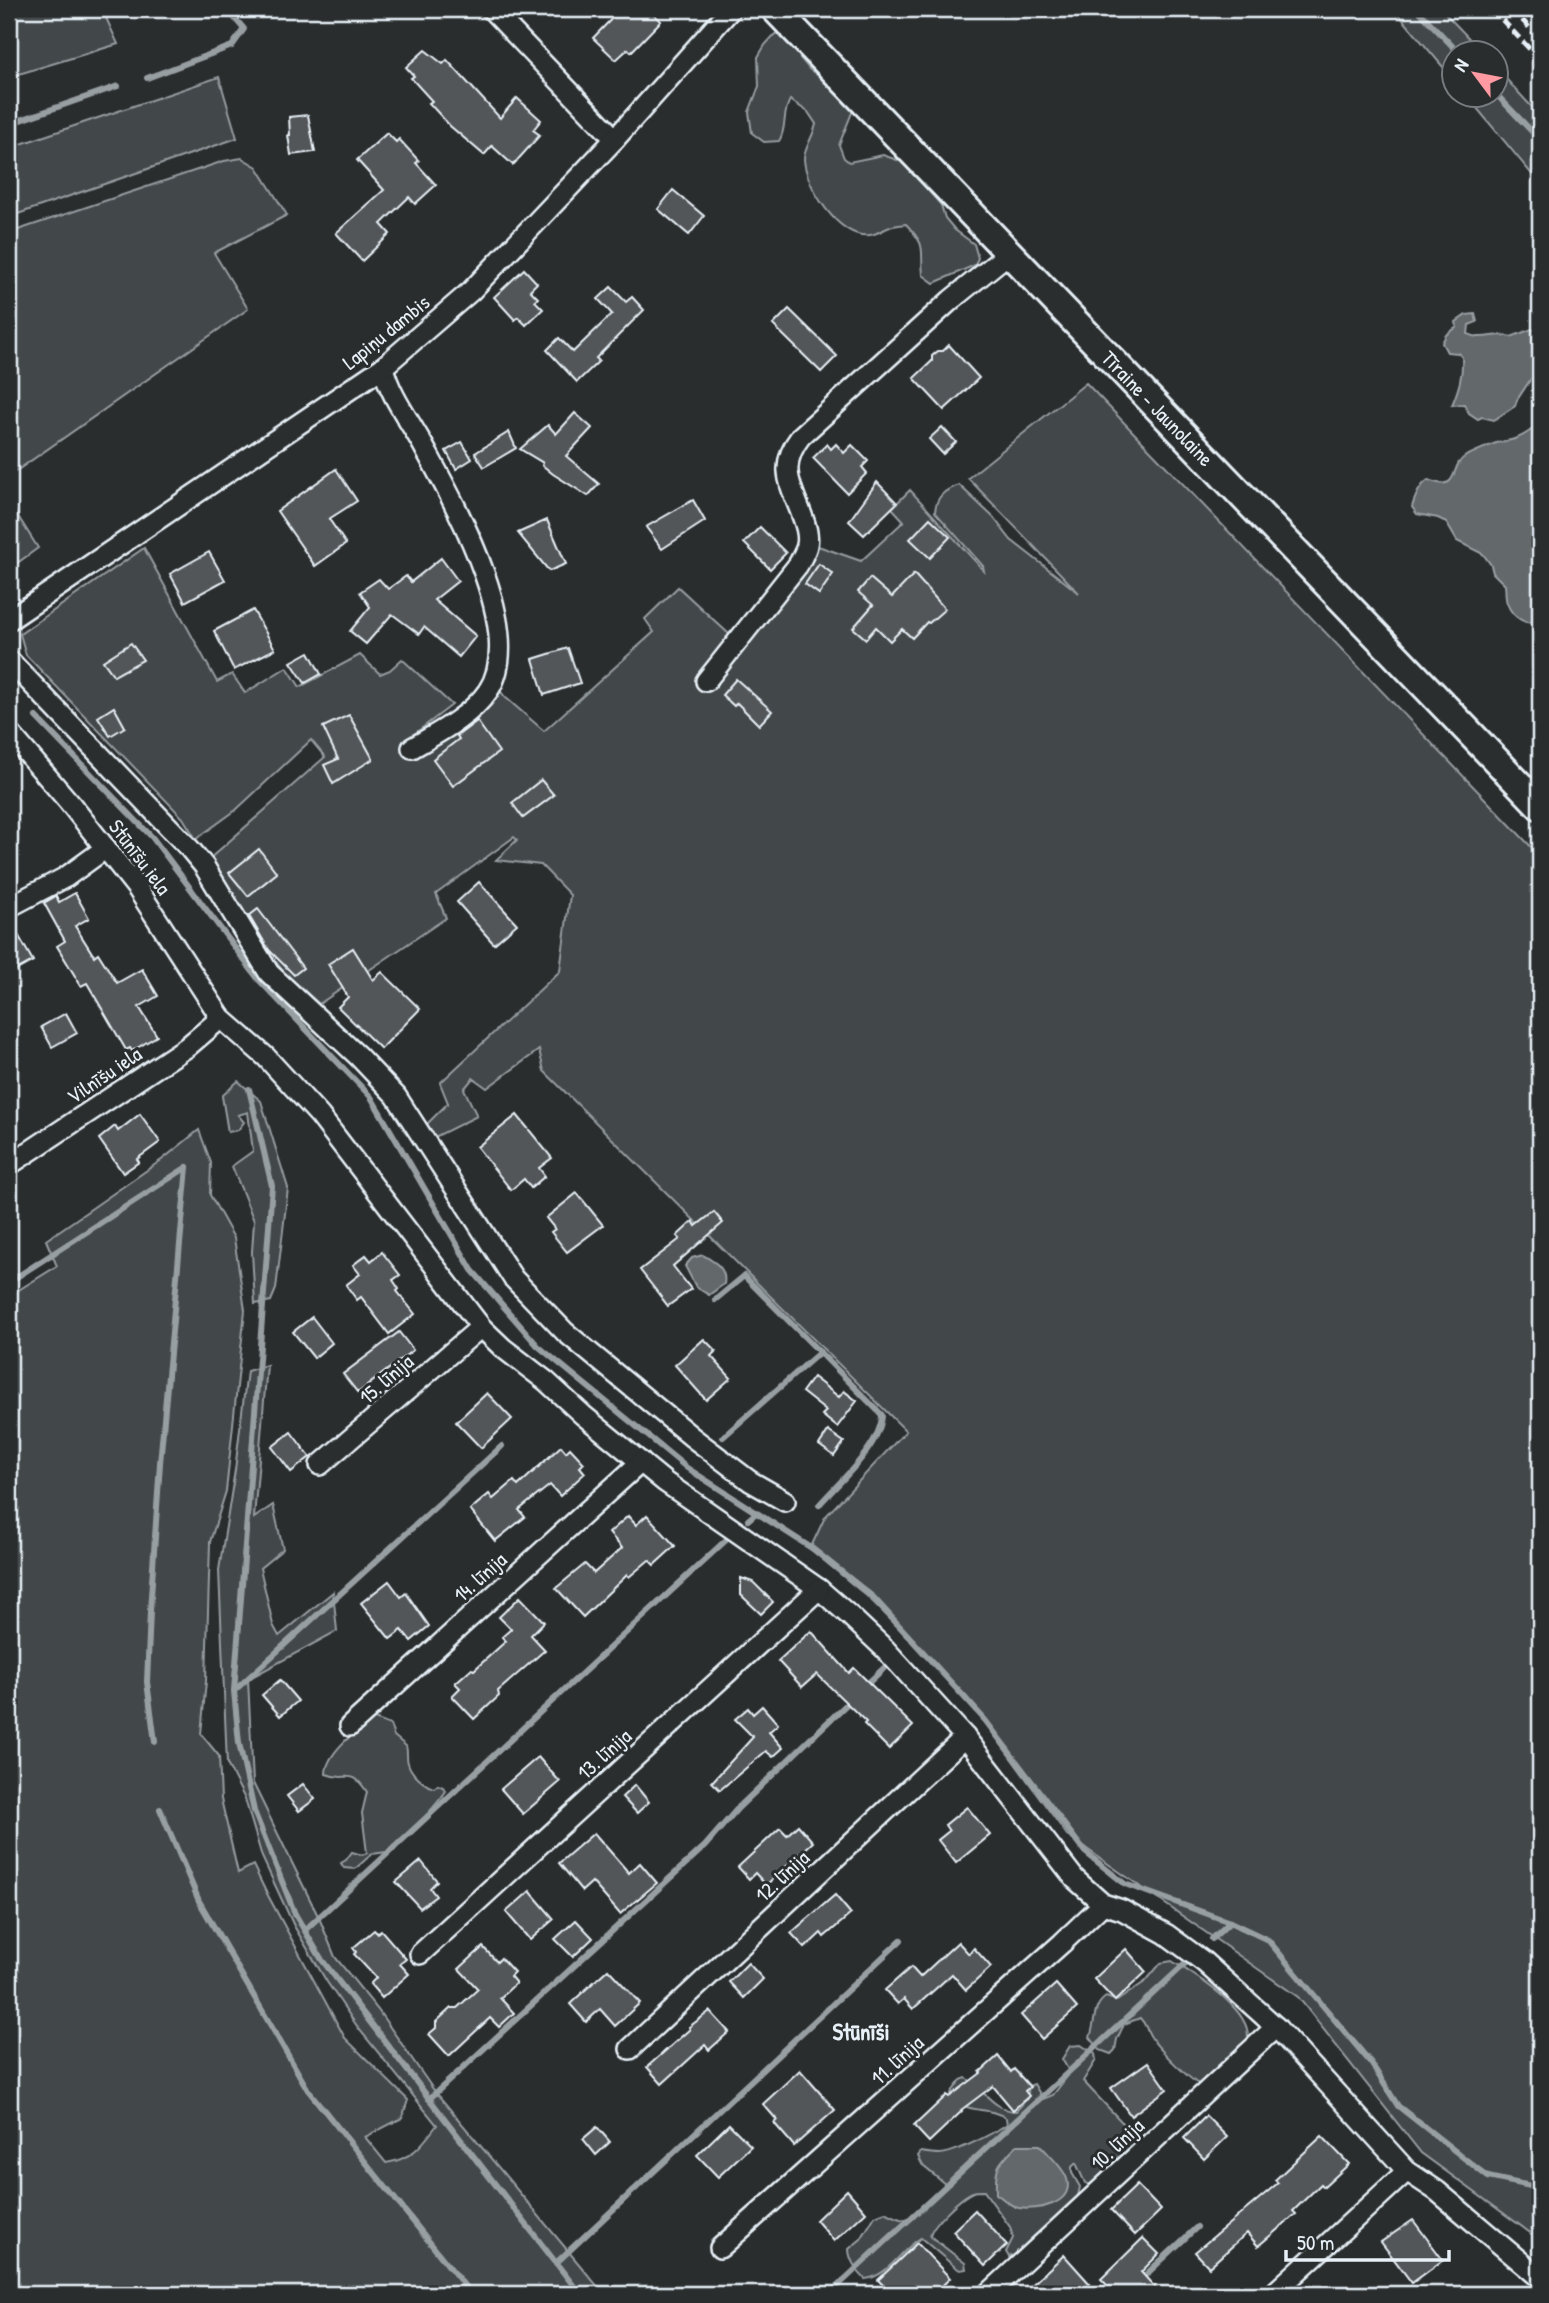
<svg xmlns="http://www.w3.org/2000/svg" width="1549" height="2303" font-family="'Patrick Hand',sans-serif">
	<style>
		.green { fill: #424648; stroke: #959ca0; stroke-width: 2 }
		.water { fill: #63686b; stroke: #989fa3; stroke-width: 2 }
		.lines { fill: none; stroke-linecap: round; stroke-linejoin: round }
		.stream { stroke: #989fa3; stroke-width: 6 }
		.building { fill: #535759; stroke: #e8f1f8; stroke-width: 2 }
		.minor-casing { stroke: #e8f1f8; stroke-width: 24 }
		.secondary-casing { stroke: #e8f1f8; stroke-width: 32 }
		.minor { stroke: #2a2d2e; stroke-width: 19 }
		.secondary { stroke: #2a2d2e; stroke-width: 26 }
		.rail { stroke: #e8f1f8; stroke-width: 5; stroke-dasharray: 10 5; stroke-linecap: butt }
		.labels { text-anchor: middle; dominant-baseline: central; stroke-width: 6; stroke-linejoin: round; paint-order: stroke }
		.street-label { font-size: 21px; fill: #e8f1f8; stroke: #2a2d2e }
		.neighbourhood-label { font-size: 23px; font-weight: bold; fill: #e8f1f8; stroke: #2a2d2e }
	</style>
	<rect width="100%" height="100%" fill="#2a2d2e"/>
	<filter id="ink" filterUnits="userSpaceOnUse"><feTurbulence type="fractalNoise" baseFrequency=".0143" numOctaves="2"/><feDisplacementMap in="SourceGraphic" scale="14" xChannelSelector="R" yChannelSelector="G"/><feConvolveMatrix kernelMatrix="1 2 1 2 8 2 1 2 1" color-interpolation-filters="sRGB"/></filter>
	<g filter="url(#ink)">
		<g class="green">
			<polygon points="9,9 102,9 118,44 9,77"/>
			<polygon points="1394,9 1441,9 1482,52 1454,52 1454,80"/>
			<path d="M 787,33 L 800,58 L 810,70 L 851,96 L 853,110 L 839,145 L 844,158 L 849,162 L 883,155 L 903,162 L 941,205 L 945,218 L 955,230 L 974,244 L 978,258 L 975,265 L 934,283 L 923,275 C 920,247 928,248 906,224 C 901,225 895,225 890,227 C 884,229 877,234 870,235 C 839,240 805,185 804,159 C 804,149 814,135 816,124 L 808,112 L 790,100 C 782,113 787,129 779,141 L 764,142 L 752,133 L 749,112 L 759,86 L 758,57 L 765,45 L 775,34 Z"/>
			<polygon points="1497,69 1540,116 1540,184 1466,95 1496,94"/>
			<polygon points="219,77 237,138 9,217 9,148"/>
			<polygon points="242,158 257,167 287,215 214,253 248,309 9,476 9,233 224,161"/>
			<path d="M 1086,383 L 1540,856 L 1540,2240 L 1421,2153 L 1298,1997 L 1067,1835 L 966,1696 L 869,1598 L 810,1549 L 825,1517 L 906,1431 L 544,1071 L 539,1050 L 487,1088 L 473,1078 L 464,1089 L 477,1116 L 433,1138 L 427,1124 L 448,1103 L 440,1083 L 560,971 L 570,895 L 541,865 L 496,860 L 517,840 L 514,837 L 436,894 L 446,918 L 319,1004 L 283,971 L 263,945 L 208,860 L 325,757 L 311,740 L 236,810 L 196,839 L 183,818 L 26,655 L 20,634 L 144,548 L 217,682 L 232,674 L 245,693 L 287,667 L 300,687 L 360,655 L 380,674 L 390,670 L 402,659 L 452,705 L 405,741 L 413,756 L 496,685 L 505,697 L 544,731 L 654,632 L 645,619 L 678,587 L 742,646 L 818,546 L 861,561 L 904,521 L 892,508 L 910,490 L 984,571 L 983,566 L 935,512 C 936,496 945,490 959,485 L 993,517 L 1011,540 L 1079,593 L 968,478 Z"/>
			<polygon points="9,502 38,548 9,569"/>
			<polygon points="238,1081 261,1101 288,1188 276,1289 271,1301 255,1304 252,1252 254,1221 232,1166 253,1151 248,1112 238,1115 244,1122 238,1130 228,1132 222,1096"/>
			<path d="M 199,1130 L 211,1163 L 210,1195 L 234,1238 L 245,1310 L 226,1491 L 210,1542 L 206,1681 L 201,1734 L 219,1756 L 221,1799 L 238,1873 L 253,1865 L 265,1890 L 345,2038 L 408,2100 L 402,2118 L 365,2137 L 386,2163 C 412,2159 422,2145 437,2125 L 359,2029 L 327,1982 L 294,1926 L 262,1857 L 245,1799 L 227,1764 L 219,1570 L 235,1470 L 247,1371 L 267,1365 L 254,1518 L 273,1505 L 283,1549 L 260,1568 L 273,1625 L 279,1636 L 333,1592 L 337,1631 L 248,1679 L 253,1783 L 320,1920 L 335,1957 L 378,2010 L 433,2089 L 604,2294 L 9,2294 L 9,1296 L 57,1266 L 46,1240 L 163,1159 Z"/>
			<path d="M 372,1718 L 390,1725 L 394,1736 L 406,1746 C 408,1752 406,1758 408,1763 C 411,1774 424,1785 434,1788 L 438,1785 L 443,1787 L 446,1791 C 431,1813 411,1830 394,1851 L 372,1854 L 355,1869 L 344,1868 L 341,1863 L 346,1860 L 352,1852 L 362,1855 L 367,1853 L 362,1813 L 367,1792 C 350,1766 348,1783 326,1774 C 326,1753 356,1731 372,1718 Z"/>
			<path d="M 1172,1961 C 1194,1975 1260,2013 1246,2045 C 1240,2058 1213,2076 1203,2086 C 1193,2084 1156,2046 1151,2037 C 1146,2029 1146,2024 1140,2018 L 1124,2024 L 1117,2039 L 1115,2050 L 1111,2054 L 1100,2050 L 1090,2037 C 1096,2022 1092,2006 1106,1997 L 1117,2001 L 1146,1981 L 1161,1963 Z"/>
			<path d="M 1081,2045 L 1095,2054 L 1096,2060 L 1083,2081 L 1137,2138 C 1133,2157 1109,2173 1095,2186 L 1085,2183 L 1076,2163 L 1072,2167 L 1072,2173 L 1080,2187 L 1076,2204 L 1020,2253 L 1009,2257 L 1006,2252 L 1013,2238 L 1010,2227 L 984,2191 C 983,2191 974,2191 973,2192 C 962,2196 931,2225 930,2236 L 965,2263 L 966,2269 L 960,2270 L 955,2267 L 921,2238 C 901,2249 888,2277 865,2279 C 857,2272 849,2259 849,2249 L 861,2239 L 875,2216 L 885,2212 L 900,2219 L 912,2220 L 945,2184 L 923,2166 L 918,2156 L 921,2152 C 927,2153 933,2154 939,2154 C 954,2154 994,2133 1007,2124 L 1006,2118 C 985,2104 965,2117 951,2093 L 961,2080 L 966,2078 C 981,2087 996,2112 1016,2111 L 1027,2099 L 1029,2086 L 1034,2084 L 1043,2099 L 1053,2095 L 1070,2073 L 1062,2059 L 1070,2046 Z"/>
		</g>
		<g class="water">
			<path d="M 1475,314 L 1477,322 L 1469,325 L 1468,334 C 1484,342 1496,331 1511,337 L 1532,329 L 1540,332 L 1540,365 L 1517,400 L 1515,406 L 1494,420 L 1482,417 L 1478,419 L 1469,413 L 1464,404 L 1452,405 C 1459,388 1463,375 1462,357 L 1458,353 L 1447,352 L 1442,343 L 1446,335 L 1457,327 L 1456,322 L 1466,315 Z"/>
			<path d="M 1540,424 L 1540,618 C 1528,629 1512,617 1507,603 C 1505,598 1506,592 1505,585 L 1493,573 L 1491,565 L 1483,554 L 1457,541 L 1446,522 L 1438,518 L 1417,514 L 1412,507 C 1415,497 1419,486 1428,480 C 1462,493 1448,466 1466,456 C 1470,454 1493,444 1496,443 C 1503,441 1511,441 1517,438 C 1525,436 1533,428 1540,424 Z"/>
			<path d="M 703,1255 C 715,1262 727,1268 724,1284 L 709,1295 L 696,1287 L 685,1266 L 692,1258 Z"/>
			<path d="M 1017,2145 L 1040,2145 C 1048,2154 1064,2168 1067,2179 C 1074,2204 1037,2211 1019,2208 C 1011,2207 1003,2198 996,2194 C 995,2165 997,2165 1017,2145 Z"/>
		</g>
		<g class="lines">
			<g class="stream">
				<polyline points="1417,9 1458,52"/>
				<polyline points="147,78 232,46 244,29 227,9"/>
				<polyline points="1496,94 1540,140"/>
				<polyline points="9,124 118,86"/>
				<polyline points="36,717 152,837 259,980 371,1097 472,1270 538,1346 687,1468 813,1549 873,1597 985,1720 1085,1852 1125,1884 1230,1922 1268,1940 1371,2063 1398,2106 1488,2177 1540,2188"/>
				<polyline points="249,1089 272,1186 234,1691 239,1743 254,1811 295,1914 322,1960 580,2294"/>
				<polyline points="9,1282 187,1167"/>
				<path d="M 715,1300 L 744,1276 L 882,1415 C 881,1446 839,1482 819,1505"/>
				<polyline points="723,1437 820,1352"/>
				<polyline points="748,1520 756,1513"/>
				<polyline points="865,1686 884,1668"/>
				<polyline points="235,1690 502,1446"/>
				<polyline points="155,1742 147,1682 150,1611 160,1463 187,1167"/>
				<polyline points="160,1809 199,1901 308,2090 471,2294"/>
				<polyline points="305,1930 725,1541"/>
				<polyline points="1212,1939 1230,1922"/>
				<polyline points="429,2099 705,1846 738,1808 852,1699"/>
				<polyline points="556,2263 901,1940"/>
				<polyline points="1139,2281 1197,2227"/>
				<polyline points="829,2294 1186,1963"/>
			</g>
		</g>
		<g class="building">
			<polygon points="621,9 648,9 661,21 631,52 628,49 616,60 593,38"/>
			<polygon points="425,50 443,64 447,60 500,118 517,98 541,120 533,130 540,135 513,165 492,146 484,155 450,126 429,103 432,101 411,78 414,76 406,67"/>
			<polygon points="308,115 315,152 291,155 288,135 290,135 289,117"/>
			<polygon points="387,133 396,142 399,139 419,161 416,163 436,185 415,204 409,197 381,224 390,234 362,261 336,233 384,190 357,160"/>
			<polygon points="673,190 704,216 689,235 658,209"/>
			<polygon points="524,269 537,283 530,290 538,298 535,301 543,309 526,325 518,317 515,320 494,297"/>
			<polygon points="611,287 626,302 632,297 644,310 596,358 599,361 577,382 547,350 559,338 573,352 612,314 598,299"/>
			<polygon points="789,309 837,356 821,372 773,325"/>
			<polygon points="949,345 979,378 944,410 914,378 932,361 932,356 938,351 943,351"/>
			<polygon points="575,413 592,428 566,456 599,484 588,496 553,474 542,465 543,463 520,449 548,425 556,434"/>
			<polygon points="942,427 956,442 943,454 929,439"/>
			<polygon points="509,432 516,448 484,467 475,453"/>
			<polygon points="462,442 472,459 456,469 446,451"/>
			<polygon points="827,444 831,449 836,444 844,453 852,445 868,461 862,467 867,473 847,493 813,458"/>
			<polygon points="336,469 357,501 329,519 346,544 315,566 277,511"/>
			<polygon points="877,482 897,503 864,535 849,521"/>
			<polygon points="693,500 705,521 662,549 646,527"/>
			<polygon points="930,518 950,537 930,558 910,539"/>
			<polygon points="547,520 566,564 549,571 518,533"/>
			<polygon points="760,527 786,553 770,569 744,543"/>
			<polygon points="209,552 225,580 185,602 170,574"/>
			<polygon points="441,558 458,581 434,600 476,636 459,657 424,627 419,634 392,614 366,644 350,631 370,607 360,592 379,579 388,589 406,576 411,582"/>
			<polygon points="819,564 833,574 819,594 805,584"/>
			<polygon points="914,574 945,609 929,623 927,622 912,638 902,629 890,641 876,627 866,639 853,628 873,605 858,592 870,578 892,597"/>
			<polygon points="253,610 275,649 234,670 214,631"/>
			<polygon points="131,643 143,660 114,676 103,661"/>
			<polygon points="568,648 580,683 544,695 533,659"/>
			<polygon points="309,652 321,674 305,683 291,662"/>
			<polygon points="736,679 772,711 759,725 737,703 734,706 722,695"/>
			<polygon points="114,707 125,727 110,736 98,717"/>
			<polygon points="349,715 373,759 333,784 324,765 338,759 323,727"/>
			<polygon points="477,721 499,752 453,786 433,759 459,739 457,736"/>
			<polygon points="541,780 554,795 523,818 512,803"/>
			<polygon points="259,849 277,873 248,896 229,873"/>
			<polygon points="479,882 517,924 494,944 457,902"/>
			<polygon points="75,893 89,918 75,926 94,956 98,953 117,983 142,969 158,996 139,1007 157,1036 132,1051 130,1048 126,1050 87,983 81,986 57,946 65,941 44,903 56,896 59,902"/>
			<polygon points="258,909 303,968 294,975 269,950 249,916"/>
			<polygon points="9,919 33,961 9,974"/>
			<polygon points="353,948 373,980 382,972 420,1009 381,1049 338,1007 348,997 328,964"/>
			<polygon points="66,1013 77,1033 52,1047 41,1027"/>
			<polygon points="140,1114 160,1142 137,1159 139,1162 123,1173 99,1139 115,1126 118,1131"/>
			<polygon points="517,1115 552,1158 539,1168 545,1176 531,1188 524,1179 511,1190 477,1147"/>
			<polygon points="577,1193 603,1225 567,1252 551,1232 555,1229 546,1218"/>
			<polygon points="714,1212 723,1223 673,1266 691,1289 668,1306 640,1270 680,1239 677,1236 693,1221 696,1226"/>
			<polygon points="382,1252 400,1275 393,1280 399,1289 397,1291 415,1314 389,1334 361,1297 357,1300 346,1285 360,1274 353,1265 366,1255 371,1261"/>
			<polygon points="312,1317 332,1343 314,1358 293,1332"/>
			<polygon points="399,1332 413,1350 358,1393 343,1374"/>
			<polygon points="704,1339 716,1351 711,1356 731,1378 706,1400 675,1365"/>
			<polygon points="813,1377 839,1397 844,1391 857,1401 837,1427 822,1415 826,1411 802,1392"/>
			<polygon points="487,1393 512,1419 481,1448 456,1422"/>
			<polygon points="828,1431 844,1442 834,1456 819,1445"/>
			<polygon points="291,1432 310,1457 291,1472 272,1447"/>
			<polygon points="561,1446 566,1452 570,1448 584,1463 580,1467 585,1473 560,1496 550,1485 519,1510 525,1517 495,1541 470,1510 489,1494 493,1499 514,1481 518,1486"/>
			<polygon points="647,1515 675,1546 654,1565 649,1560 629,1577 627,1575 583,1617 556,1588 585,1564 594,1573 622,1548 609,1533 628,1516 636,1525"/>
			<polygon points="741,1578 753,1582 773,1602 761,1614 741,1595"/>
			<polygon points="389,1581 401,1597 406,1593 429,1626 411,1641 402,1630 390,1639 361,1603"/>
			<polygon points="520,1597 544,1622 531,1635 545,1650 498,1691 499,1696 474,1719 452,1696 460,1688 455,1683 471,1669 474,1670 506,1641 502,1637 511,1629 499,1617"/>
			<polygon points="811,1631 849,1673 854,1668 913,1726 889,1749 864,1724 866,1722 817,1674 802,1687 778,1661"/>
			<polygon points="280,1680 298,1701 280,1716 262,1695"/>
			<polygon points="762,1706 778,1724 769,1732 783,1748 773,1757 766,1751 720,1790 712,1782 753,1737 735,1719 748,1708 753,1714"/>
			<polygon points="538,1757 560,1782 523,1814 501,1789"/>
			<polygon points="303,1784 315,1799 299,1811 287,1796"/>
			<polygon points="635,1785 649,1802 637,1813 622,1797"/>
			<polygon points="967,1807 990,1835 956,1863 938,1840 949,1831 945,1825"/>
			<polygon points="798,1825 813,1842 766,1885 755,1873 749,1879 738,1867 780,1828 787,1835"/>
			<polygon points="594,1833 629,1873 640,1863 657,1883 620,1914 592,1882 582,1891 559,1863"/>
			<polygon points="421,1861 437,1881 430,1888 436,1896 420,1908 396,1882"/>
			<polygon points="530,1891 554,1919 530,1940 506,1912"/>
			<polygon points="835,1895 851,1914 824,1937 821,1933 805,1948 791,1933"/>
			<polygon points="576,1920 593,1938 573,1957 555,1939"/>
			<polygon points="374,1930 377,1933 381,1930 406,1959 400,1964 409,1974 382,1998 370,1984 376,1978 354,1954 356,1952 353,1948"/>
			<polygon points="958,1942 969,1954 974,1948 991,1967 966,1990 952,1974 913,2009 904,1999 898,2004 885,1990 911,1967 920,1977"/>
			<polygon points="483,1947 497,1962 501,1958 514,1972 510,1976 516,1983 500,1998 514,2013 499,2027 490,2018 449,2056 429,2034 436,2028 436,2022 451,2008 457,2008 478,1989 459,1969"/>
			<polygon points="1126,1949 1146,1972 1115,2001 1094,1979"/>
			<polygon points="748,1963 763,1979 744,1998 729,1982"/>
			<polygon points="608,1969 640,2003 615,2026 600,2009 586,2022 570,2004"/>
			<polygon points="1056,1984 1077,2008 1042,2039 1021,2015"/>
			<polygon points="710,2011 729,2032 709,2050 705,2045 662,2084 647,2067 690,2029 689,2027"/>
			<polygon points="998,2056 1011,2072 1014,2069 1030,2087 1025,2091 1029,2096 1013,2110 993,2086 961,2110 962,2111 929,2142 914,2126 947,2095 949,2097 981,2073 980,2072"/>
			<polygon points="1148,2062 1167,2089 1131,2116 1111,2088"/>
			<polygon points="800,2070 835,2110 794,2146 774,2123 777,2120 763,2104"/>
			<polygon points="1206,2116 1227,2137 1204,2159 1184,2138"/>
			<polygon points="729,2124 751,2146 718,2177 697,2155"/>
			<polygon points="597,2127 610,2142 596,2155 583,2139"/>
			<polygon points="1322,2136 1349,2164 1324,2187 1321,2184 1293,2211 1296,2214 1258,2246 1247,2233 1209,2267 1195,2252 1278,2183 1275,2180"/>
			<polygon points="1137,2185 1161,2210 1135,2235 1111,2210"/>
			<polygon points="847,2190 866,2212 834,2241 816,2220"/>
			<polygon points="975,2210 1007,2245 985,2266 953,2231"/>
			<polygon points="1413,2220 1443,2260 1412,2283 1381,2242"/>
			<polygon points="1143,2238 1159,2254 1141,2272 1161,2294 1116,2294 1101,2279"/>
			<polygon points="917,2243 950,2278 934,2294 892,2294 878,2280"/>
			<polygon points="1064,2255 1090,2284 1079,2294 1022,2294"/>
		</g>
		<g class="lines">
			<g class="minor-casing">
				<g id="minor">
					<polyline points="491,9 615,139"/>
					<path d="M 383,367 C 390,396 410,421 424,447 C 453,501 528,632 488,691 C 471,716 438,733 412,748"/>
					<polyline points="9,620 383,367 471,291 615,139 731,9"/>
					<polyline points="9,660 190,849 204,866 269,973 358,1056 396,1096 513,1278 565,1332 692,1437 750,1481 785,1501"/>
					<path d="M 706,681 L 798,565 C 801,559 806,551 807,545 C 809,536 806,526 803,518 C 791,485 777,467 801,436 L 951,300 L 1009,253"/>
					<polyline points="9,732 69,802 137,888 221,1018 266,1057 320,1116 481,1327 503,1348 546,1381 583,1415 665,1482 819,1589 850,1616 885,1649 965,1737 1075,1879 1103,1904 1122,1910 1166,1934 1204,1962 1276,2027 1407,2171 1437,2191 1540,2278"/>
					<polyline points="9,907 66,877 106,848"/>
					<polyline points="9,1165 187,1047 221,1018"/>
					<polyline points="320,1465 481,1327"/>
					<polyline points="350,1726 641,1462"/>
					<polyline points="420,1954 819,1589"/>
					<polyline points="630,2049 965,1737"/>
					<polyline points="720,2248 1062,1943 1103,1904"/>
					<polyline points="988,2294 1276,2027"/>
					<polyline points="1273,2294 1407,2171"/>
				</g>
			</g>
			<g class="secondary-casing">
				<g id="secondary">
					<path id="s1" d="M 775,9 L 1540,806"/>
				</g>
			</g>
			<use href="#minor" class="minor"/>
			<use href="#secondary" class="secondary"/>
			<g class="rail">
				<polyline points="1492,9 1540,60"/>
				<polyline points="1512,9 1540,39"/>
			</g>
		</g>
	</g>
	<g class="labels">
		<g class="street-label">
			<text transform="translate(386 332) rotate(-39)">Lapiņu dambis</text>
			<text stroke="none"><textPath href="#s1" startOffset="553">Tīraine - Jaunolaine</textPath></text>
			<text transform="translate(140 857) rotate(53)">Stūnīšu iela</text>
			<text transform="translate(104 1075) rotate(-34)">Vilnīšu iela</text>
			<text transform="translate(386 1379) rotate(-41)">15. līnija</text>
			<text transform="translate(480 1577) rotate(-42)">14. līnija</text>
			<text transform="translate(604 1754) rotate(-42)">13. līnija</text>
			<text transform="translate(782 1876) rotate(-43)">12. līnija</text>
			<text transform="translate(897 2060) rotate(-42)">11. līnija</text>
			<text transform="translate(1117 2144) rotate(-43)">10. līnija</text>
		</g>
		<g class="neighbourhood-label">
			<text x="861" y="2031">Stūnīši</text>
		</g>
	</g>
	<rect width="1549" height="2303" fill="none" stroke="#2a2d2e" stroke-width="35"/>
	<rect x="18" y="18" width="1514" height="2268" fill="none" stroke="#e8f1f8" stroke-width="2.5" filter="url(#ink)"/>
	<g transform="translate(1475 74) rotate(302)"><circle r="33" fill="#2a2d2e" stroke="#767b7f" stroke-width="2"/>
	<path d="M0-5L12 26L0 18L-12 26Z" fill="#ff9aa2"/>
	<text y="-10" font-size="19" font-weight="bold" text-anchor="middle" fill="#e8f1f8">N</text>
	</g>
	<path d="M1286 2250v10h163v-10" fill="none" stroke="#e8f1f8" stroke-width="3.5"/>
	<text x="1297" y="2250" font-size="21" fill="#e8f1f8" stroke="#2a2d2e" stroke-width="5" paint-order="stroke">50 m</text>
</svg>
